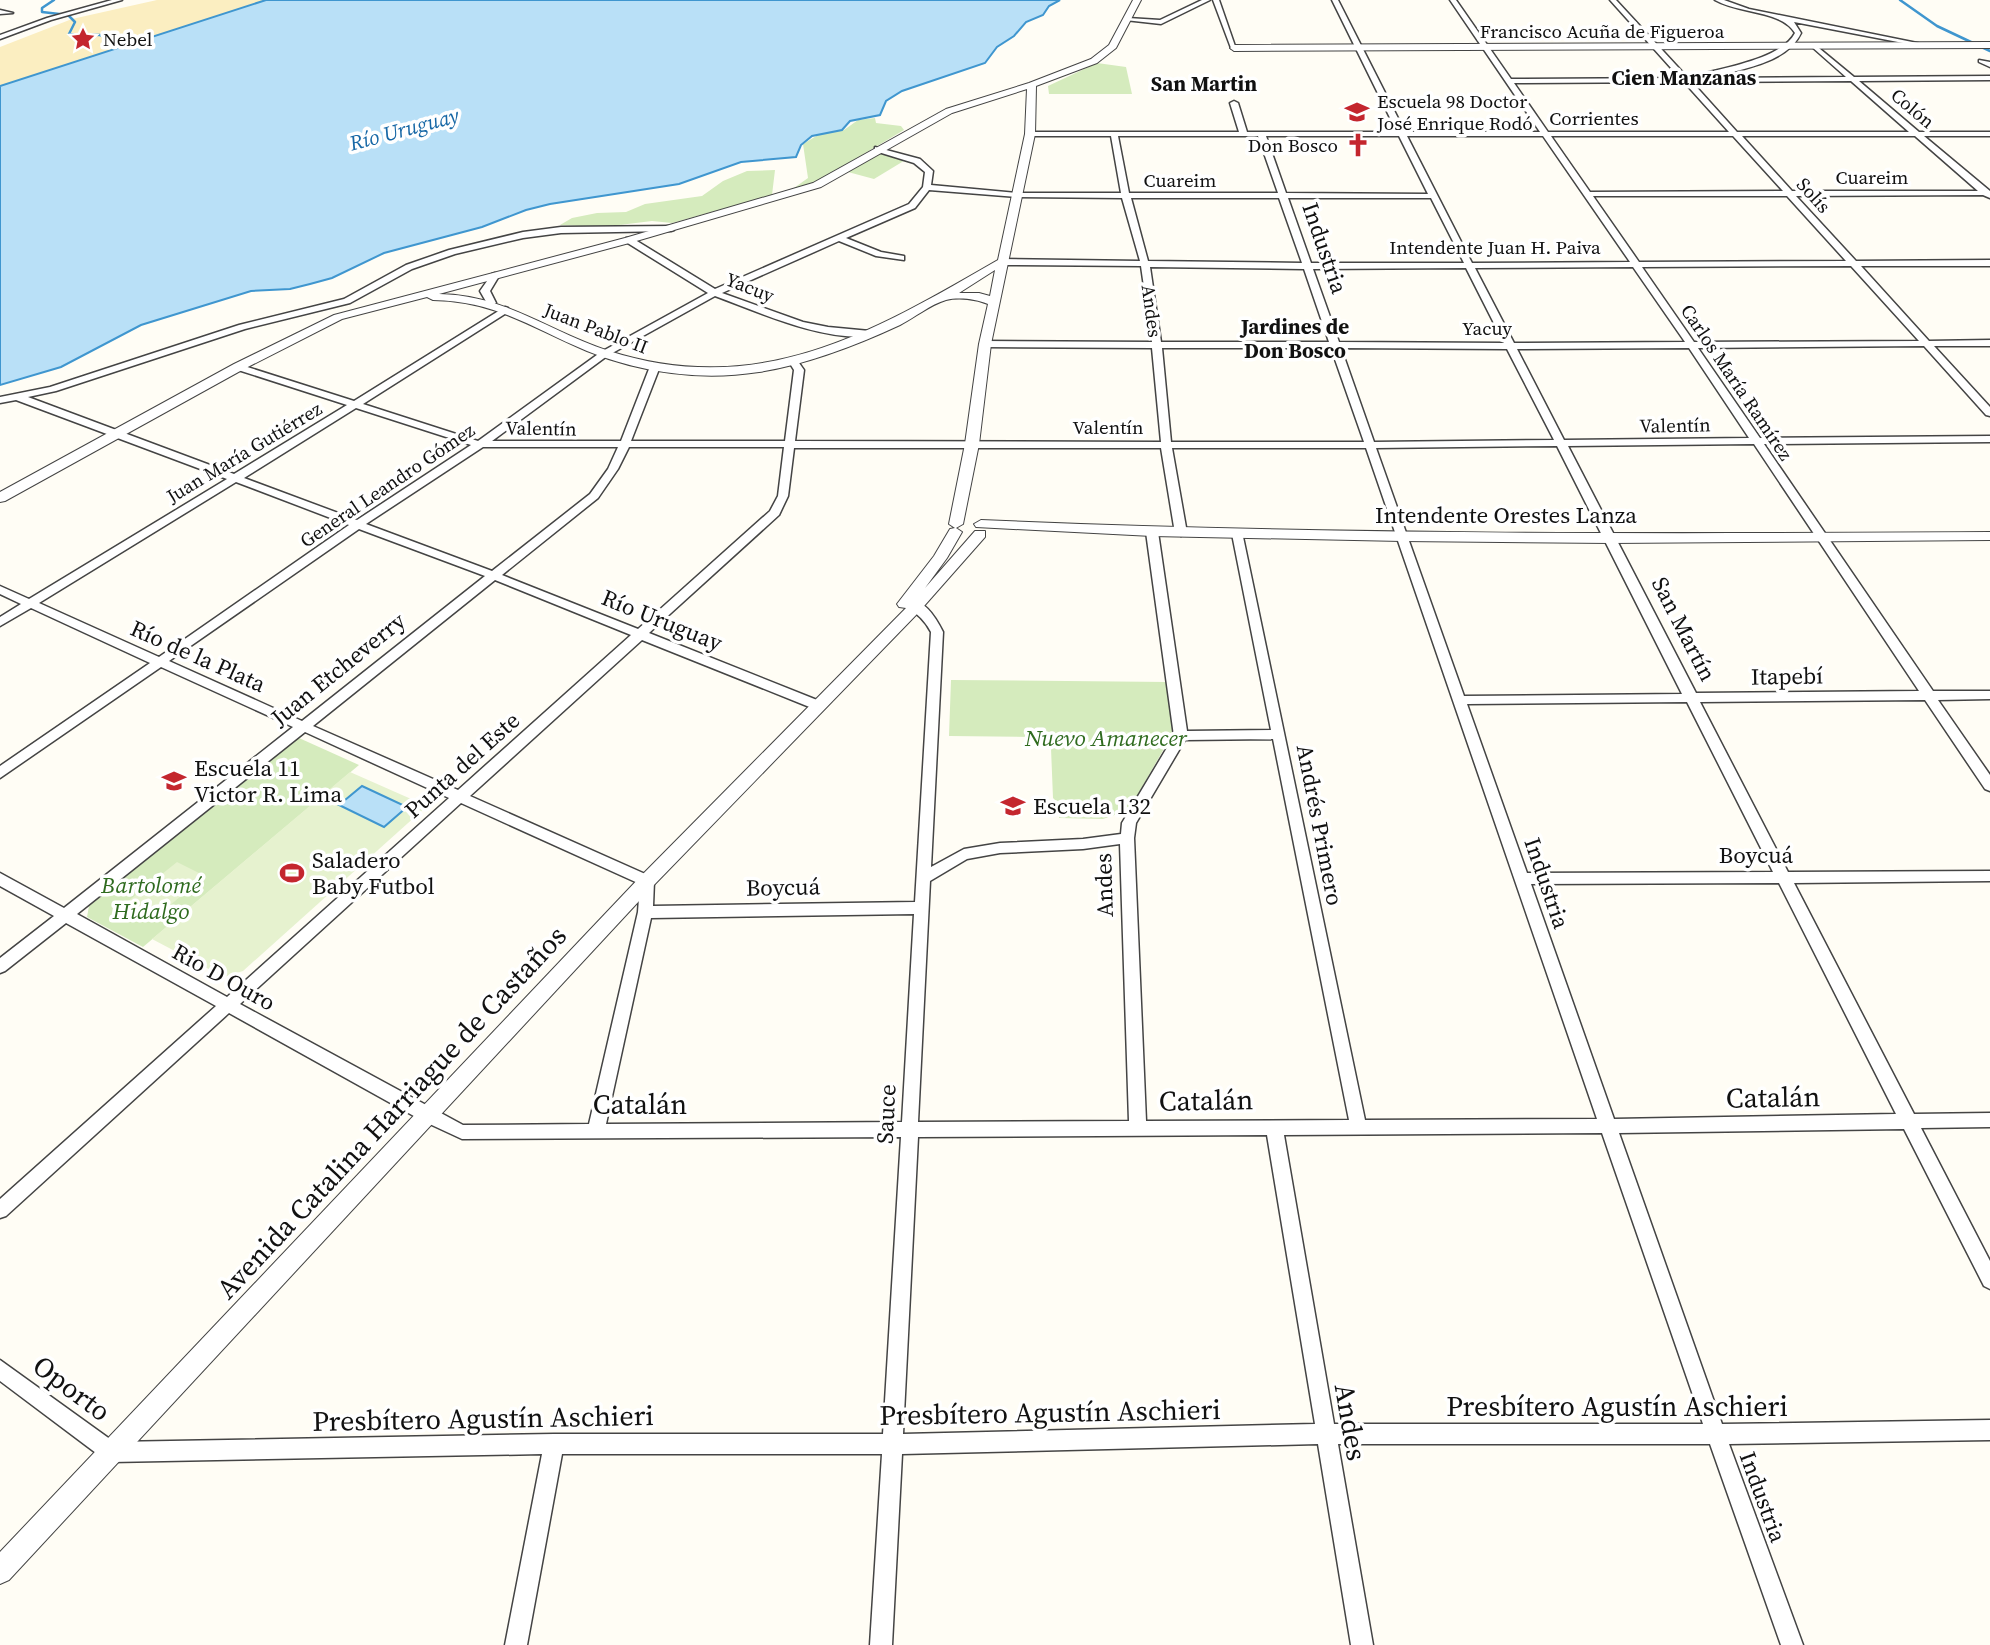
<svg xmlns="http://www.w3.org/2000/svg" width="1990" height="1645" font-family="'Source Serif 4',serif">
	<style>
		.green { fill: #d5ebbd }
		.sand { fill: #fbeec1 }
		.pitch { fill: #e6f2cf }
		.water { fill: #b9e0f7; stroke: #3f96cf; stroke-width: 2 }
		.lines { fill: none; stroke-linecap: round; stroke-linejoin: round }
		.stream { stroke: #3f96cf; stroke-width: 2.5 }
		.minor-casing { stroke: #444; stroke-width: 3 }
		.tertiary-casing { stroke: #444; stroke-width: 2 }
		.minor { fill: #fff; fill-rule: evenodd }
		.tertiary { fill: #fff; fill-rule: evenodd }
		.labels { text-anchor: middle; dominant-baseline: central; stroke-width: 7; stroke-linejoin: round; paint-order: stroke }
		.far-street-label { font-size: 19px; fill: #111; stroke: #fff }
		.far-poi-label { font-size: 19px; fill: #111; stroke: #fff; text-anchor: start }
		.far-neighbourhood-label { font-size: 21px; font-weight: bold; fill: #111; stroke: #fff }
		.far-water-label { font-size: 21px; font-style: italic; fill: #1768a6; stroke: #fff }
		.street-label { font-size: 23px; fill: #111; stroke: #fff }
		.park-label { font-size: 23px; font-style: italic; fill: #2f6b1f; stroke: #fff }
		.poi-label { font-size: 23px; fill: #111; stroke: #fff; text-anchor: start }
		.near-street-label { font-size: 28px; fill: #111; stroke: #fff }
	</style>
	<rect width="100%" height="100%" fill="#fffdf5"/>
	<g class="green">
		<polygon points="1097,63 1126,67 1132,94 1049,94 1048,86"/>
		<polygon points="875,118 876,123 901,126 904,130 820,180 797,190 794,188 808,178 803,144 818,135 844,130 858,120"/>
		<polygon points="882,153 907,159 874,179 848,172"/>
		<polygon points="775,170 772,195 672,223 652,221 603,227 560,225 572,218 597,213 626,212 645,204 702,196 723,181 747,171"/>
		<polygon points="951,680 1168,682 1174,731 1129,810 1103,819 1059,818 1059,804 1053,798 1051,748 1030,737 949,736"/>
		<polygon points="299,738 359,765 143,947 87,917 89,906"/>
	</g>
	<polygon class="sand" points="157,0 266,0 0,86 0,47 72,19"/>
	<g class="pitch">
		<polygon points="350,772 427,806 243,971 224,977 152,939"/>
		<polygon points="177,862 205,876 151,921 122,906"/>
	</g>
	<g class="water">
		<polygon points="266,0 1060,0 1049,6 1043,15 1026,22 1014,36 997,47 985,63 902,91 886,101 880,115 850,121 842,130 812,136 801,145 796,157 741,162 679,184 550,204 526,210 482,227 384,253 332,278 310,284 290,289 251,291 141,325 61,367 0,385 0,86"/>
		<polygon points="362,786 407,807 384,827 339,805"/>
	</g>
	<g class="lines">
		<g class="stream">
			<polyline points="54,0 42,8 42,12 68,15 75,22 69,34 100,35 131,48"/>
			<polyline points="1900,0 1937,26 1990,51"/>
		</g>
		<g class="minor-casing">
			<g id="minor">
				<polygon points="112,0 122,0 51,20 0,39 0,35 47,18"/>
				<polygon points="1202,0 1210,0 1161,24 1125,20 1128,18 1160,20"/>
				<polygon points="1213,0 1219,0 1236,49 1231,48"/>
				<path d="M 1332,0 L 1338,0 L 1405,132 L 1540,132 L 1450,0 L 1456,0 L 1511,79 L 1680,78 L 1610,0 L 1616,0 L 1688,78 L 1703,78 L 1702,74 C 1728,67 1782,58 1795,33 C 1781,10 1739,14 1715,0 L 1724,0 L 1749,9 L 1927,45 L 1924,47 L 1794,22 L 1801,33 C 1787,64 1737,70 1707,78 L 1846,77 L 1812,47 L 1814,44 L 1854,77 L 1990,76 L 1990,80 L 1859,81 L 1919,132 L 1990,132 L 1990,136 L 1924,136 L 1990,191 L 1990,198 L 1983,195 L 1796,196 L 1856,261 L 1990,260 L 1990,266 L 1861,266 L 1929,341 L 1990,340 L 1990,346 L 1934,346 L 1990,407 L 1990,416 L 1986,415 L 1924,346 L 1698,348 L 1760,438 L 1990,436 L 1990,442 L 1764,444 L 1933,691 L 1990,691 L 1990,699 L 1938,700 L 1990,775 L 1990,791 L 1985,789 L 1925,700 L 1700,702 L 1788,872 L 1990,871 L 1990,881 L 1794,883 L 1914,1114 L 1990,1113 L 1990,1127 L 1921,1128 L 1990,1261 L 1990,1289 L 1984,1286 L 1904,1129 L 1619,1133 L 1722,1424 L 1990,1420 L 1990,1440 L 1729,1444 L 1803,1645 L 1781,1645 L 1710,1444 L 1338,1444 L 1373,1645 L 1351,1645 L 1318,1444 L 902,1454 L 892,1645 L 870,1645 L 882,1454 L 562,1454 L 527,1645 L 505,1645 L 542,1454 L 111,1462 L 104,1459 L 0,1381 L 0,1360 L 114,1442 L 554,1434 L 883,1434 L 901,1137 L 462,1139 L 421,1120 L 229,1013 L 6,1216 L 0,1218 L 0,1199 L 216,1006 L 66,923 L 5,971 L 0,973 L 0,958 L 54,916 L 0,886 L 0,873 L 64,908 L 293,727 L 161,667 L 0,778 L 0,766 L 150,663 L 31,608 L 0,626 L 0,617 L 21,604 L 0,594 L 0,586 L 29,599 L 227,479 L 16,400 L 0,403 L 0,397 L 50,387 L 239,325 L 344,299 L 406,265 L 449,250 L 523,232 L 561,227 L 674,226 L 674,230 L 671,231 L 561,233 L 523,238 L 455,254 L 412,269 L 350,303 L 245,329 L 56,391 L 28,397 L 234,474 L 347,405 L 235,369 L 235,365 L 241,365 L 354,401 L 505,307 L 508,308 L 508,312 L 363,404 L 478,441 L 601,352 L 708,293 L 626,242 L 626,238 L 632,238 L 715,289 L 909,204 L 923,187 L 925,172 L 914,163 L 875,151 L 875,147 L 920,159 L 933,171 L 931,185 L 1017,193 L 1121,193 L 1111,136 L 1030,136 L 1026,134 L 1030,132 L 1239,132 L 1230,103 L 1234,101 L 1238,103 L 1247,132 L 1397,132 ZM 1851,81 L 1909,132 L 1737,132 L 1692,82 ZM 1684,82 L 1729,132 L 1548,132 L 1514,83 ZM 1118,136 L 1258,136 L 1278,193 L 1129,193 ZM 1266,136 L 1399,136 L 1428,194 L 1286,193 ZM 1407,136 L 1543,136 L 1630,262 L 1472,263 ZM 1551,136 L 1733,136 L 1783,191 L 1590,192 ZM 1742,136 L 1915,136 L 1978,191 L 1792,191 ZM 929,190 L 1017,197 L 1122,198 L 1140,261 L 1001,259 L 997,262 L 1001,265 L 1141,266 L 1152,342 L 985,341 L 980,344 L 985,347 L 1152,348 L 1161,442 L 795,441 L 804,370 L 797,360 L 794,359 L 789,362 L 794,370 L 785,441 L 631,441 L 659,369 L 654,366 L 649,369 L 621,441 L 492,441 L 607,356 L 715,296 C 761,313 824,342 873,336 L 875,334 L 870,331 L 828,327 L 803,322 L 722,293 L 839,241 L 876,256 L 904,260 L 904,256 L 881,252 L 846,238 L 915,208 ZM 1593,196 L 1787,196 L 1846,261 L 1639,262 ZM 1131,198 L 1279,198 L 1302,263 L 1148,261 ZM 1288,198 L 1431,198 L 1464,263 L 1311,263 ZM 1851,266 L 1919,341 L 1694,342 L 1642,267 ZM 1150,267 L 1304,269 L 1329,342 L 1161,342 ZM 1633,267 L 1685,342 L 1514,343 L 1475,268 ZM 1466,268 L 1504,343 L 1339,342 L 1313,269 ZM 1162,348 L 1331,348 L 1364,442 L 1171,442 ZM 1341,348 L 1507,349 L 1554,440 L 1374,442 ZM 1689,348 L 1749,438 L 1564,440 L 1517,349 ZM 356,408 L 471,445 L 357,520 L 244,478 ZM 1754,444 L 1919,691 L 1696,693 L 1568,446 ZM 1557,446 L 1682,694 L 1464,696 L 1376,448 ZM 483,447 L 618,447 L 608,469 L 590,494 L 492,571 L 366,524 ZM 629,447 L 784,447 L 778,496 L 770,511 L 638,629 L 502,575 L 598,498 L 618,469 ZM 794,448 L 1161,448 L 1175,533 L 1181,536 L 1187,533 L 1172,448 L 1366,448 L 1597,1119 L 1365,1120 L 1242,532 L 1234,532 L 1232,534 L 1271,730 L 1187,731 L 1158,532 L 1156,530 L 1148,530 L 1146,532 L 1174,736 L 1122,823 L 1121,834 L 1083,839 L 1000,843 L 964,849 L 931,867 L 943,632 C 935,616 923,597 903,599 L 901,602 C 914,612 923,617 931,632 L 915,902 L 653,906 L 654,881 L 652,877 L 470,796 L 642,640 L 812,708 L 822,708 L 823,705 L 822,702 L 649,633 L 779,515 L 788,496 ZM 236,482 L 349,525 L 159,657 L 39,603 ZM 359,529 L 485,576 L 302,721 L 169,661 ZM 495,580 L 631,635 L 458,790 L 313,726 ZM 1687,702 L 1773,872 L 1527,873 L 1467,704 ZM 305,732 L 449,798 L 227,997 L 77,914 ZM 1273,739 L 1349,1120 L 1146,1121 L 1134,838 L 1136,823 L 1185,740 ZM 461,803 L 640,884 L 638,912 L 589,1124 L 463,1125 L 240,1004 ZM 1120,844 L 1129,1121 L 918,1122 L 930,881 L 967,859 L 1000,853 L 1083,849 ZM 1779,883 L 1896,1114 L 1614,1119 L 1531,884 ZM 914,914 L 902,1122 L 606,1124 L 651,918 ZM 1602,1133 L 1703,1424 L 1334,1424 L 1284,1135 ZM 1267,1135 L 1315,1424 L 903,1434 L 918,1137 Z"/>
				<polygon points="0,10 13,13 0,14"/>
				<polygon points="1979,60 1990,62 1990,67 1979,62"/>
				<polygon points="495,273 499,276 490,291 496,303 491,306 488,305 480,291 492,274"/>
			</g>
		</g>
		<g class="tertiary-casing">
			<g id="tertiary">
				<path d="M 1133,0 L 1141,0 L 1116,48 L 1097,63 L 1036,86 L 1035,134 L 991,344 L 979,444 L 963,524 L 956,528 L 962,532 L 947,558 L 925,588 L 975,531 L 985,531 L 985,537 L 917,614 L 653,886 L 9,1580 L 0,1584 L 0,1552 L 641,876 L 906,608 L 899,607 L 897,604 L 934,556 L 950,529 L 955,528 L 949,524 L 965,444 L 979,344 L 988,304 C 976,299 959,297 946,300 C 931,304 914,318 900,325 C 855,346 808,364 759,372 C 701,381 641,373 587,351 C 532,328 496,301 433,300 L 427,297 L 342,319 L 242,370 L 5,501 L 0,502 L 0,492 L 234,364 L 334,315 L 625,238 L 813,183 L 946,109 L 1029,83 L 1091,59 L 1109,45 ZM 1027,89 L 1025,134 L 998,260 C 872,333 759,399 609,351 C 549,332 506,295 439,294 L 633,242 L 821,187 L 952,113 ZM 995,270 L 990,296 L 979,293 L 959,293 Z"/>
				<polygon points="1990,42 1990,48 1234,51 1230,48 1234,45"/>
				<path d="M 981,520 C 1317,535 1653,534 1990,532 L 1990,540 L 1611,543 L 1402,541 L 1152,536 L 976,527 L 974,524 Z"/>
			</g>
		</g>
		<use href="#minor" class="minor"/>
		<use href="#tertiary" class="tertiary"/>
	</g>
	<defs>
		<g id="sight-bare" transform="scale(1.89)"><path d="M0-6L1.8-2.2L6-1.7L2.9 1.2L3.7 5.4L0 3.3L-3.7 5.4L-2.9 1.2L-6-1.7L-1.8-2.2Z" fill="#c4262e" stroke="#fff" stroke-width="2.5" paint-order="stroke"/></g>
		<g id="school-bare" transform="scale(1.89)"><path d="M0-5L7-2L0 1L-7-2ZM-4 1L0 2.5L4 1V4Q0 6-4 4Z" fill="#c4262e" stroke="#fff" stroke-width="2.5" paint-order="stroke"/></g>
		<g id="church-bare" transform="scale(1.89)"><path d="M-1.2-6h2.4v3.5h3.3v2.4h-3.3V6h-2.4V-.1h-3.3v-2.4h3.3Z" fill="#c4262e" stroke="#fff" stroke-width="2.5" paint-order="stroke"/></g>
		<g id="stadium-bare" transform="scale(1.89)"><path d="M0-5a6.5 5 0 1 0 0 10a6.5 5 0 1 0 0-10ZM-3.5-1.8h7v3.6h-7Z" fill="#c4262e" stroke="#fff" stroke-width="2.5" paint-order="stroke"/></g>
	</defs>
	<g fill-rule="evenodd">
		<use href="#sight-bare" x="83" y="39"/>
		<use href="#school-bare" x="1357" y="112"/>
		<use href="#church-bare" x="1358" y="145"/>
		<use href="#school-bare" x="174" y="781"/>
		<use href="#school-bare" x="1013" y="806"/>
		<use href="#stadium-bare" x="292" y="873"/>
	</g>
	<g class="labels">
		<g class="far-street-label">
			<text x="1602" y="31">Francisco Acuña de Figueroa</text>
			<text transform="translate(1913 108) rotate(40)">Colón</text>
			<text x="1594" y="118">Corrientes</text>
			<text x="1872" y="177">Cuareim</text>
			<text x="1180" y="180">Cuareim</text>
			<text transform="translate(1814 195) rotate(48)">Solís</text>
			<text x="1495" y="247">Intendente Juan H. Paiva</text>
			<text transform="translate(750 287) rotate(21)">Yacuy</text>
			<text transform="translate(1152 311) rotate(82)">Andes</text>
			<text transform="translate(596 328) rotate(21)">Juan Pablo II</text>
			<text x="1487" y="328">Yacuy</text>
			<text transform="translate(1737 382) rotate(56)">Carlos María Ramírez</text>
			<text transform="translate(1675 425) rotate(-1)">Valentín</text>
			<text x="1108" y="427">Valentín</text>
			<text transform="translate(541 428) rotate(1)">Valentín</text>
			<text transform="translate(244 452) rotate(-31)">Juan María Gutiérrez</text>
			<text transform="translate(387 485) rotate(-34)">General Leandro Gómez</text>
		</g>
		<g class="far-poi-label">
			<text x="103" y="39">Nebel</text>
			<text x="1377" y="101">Escuela 98 Doctor<tspan x="1377" dy="22">José Enrique Rodó</tspan></text>
			<text x="1338" y="145" text-anchor="end">Don Bosco</text>
		</g>
		<g class="far-neighbourhood-label">
			<text x="1684" y="77">Cien Manzanas</text>
			<text x="1204" y="83">San Martin</text>
			<text x="1295" y="326">Jardines de<tspan x="1295" dy="24">Don Bosco</tspan></text>
		</g>
		<g class="far-water-label">
			<text transform="translate(404 129) rotate(-15)">Río Uruguay</text>
		</g>
		<g class="street-label">
			<text transform="translate(1325 248) rotate(71)">Industria</text>
			<text x="1506" y="515">Intendente Orestes Lanza</text>
			<text transform="translate(662 620) rotate(22)">Río Uruguay</text>
			<text transform="translate(1684 629) rotate(63)">San Martín</text>
			<text transform="translate(198 656) rotate(24)">Río de la Plata</text>
			<text transform="translate(338 669) rotate(-39)">Juan Etcheverry</text>
			<text transform="translate(1787 676) rotate(-1)">Itapebí</text>
			<text transform="translate(462 765) rotate(-42)">Punta del Este</text>
			<text transform="translate(1320 825) rotate(79)">Andrés Primero</text>
			<text x="1756" y="855">Boycuá</text>
			<text transform="translate(1547 883) rotate(71)">Industria</text>
			<text transform="translate(1104 885) rotate(-92)">Andes</text>
			<text transform="translate(783 887) rotate(-1)">Boycuá</text>
			<text transform="translate(224 977) rotate(29)">Rio D Ouro</text>
			<text transform="translate(886 1114) rotate(-87)">Sauce</text>
			<text transform="translate(1763 1497) rotate(70)">Industria</text>
		</g>
		<g class="park-label">
			<text x="1106" y="738">Nuevo Amanecer</text>
			<text x="151" y="885">Bartolomé<tspan x="151" dy="26">Hidalgo</tspan></text>
		</g>
		<g class="poi-label">
			<text x="194" y="768">Escuela 11<tspan x="194" dy="26">Victor R. Lima</tspan></text>
			<text x="1033" y="806">Escuela 132</text>
			<text x="312" y="860">Saladero<tspan x="312" dy="26">Baby Futbol</tspan></text>
		</g>
		<g class="near-street-label">
			<text transform="translate(1773 1097) rotate(-1)">Catalán</text>
			<text transform="translate(1206 1100) rotate(-1)">Catalán</text>
			<text x="640" y="1104">Catalán</text>
			<text transform="translate(391 1112) rotate(-47)">Avenida Catalina Harriague de Castaños</text>
			<text transform="translate(72 1388) rotate(37)">Oporto</text>
			<text x="1617" y="1406">Presbítero Agustín Aschieri</text>
			<text transform="translate(1050 1412) rotate(-1)">Presbítero Agustín Aschieri</text>
			<text transform="translate(483 1418) rotate(-1)">Presbítero Agustín Aschieri</text>
			<text transform="translate(1351 1422) rotate(80)">Andes</text>
		</g>
	</g>
</svg>
